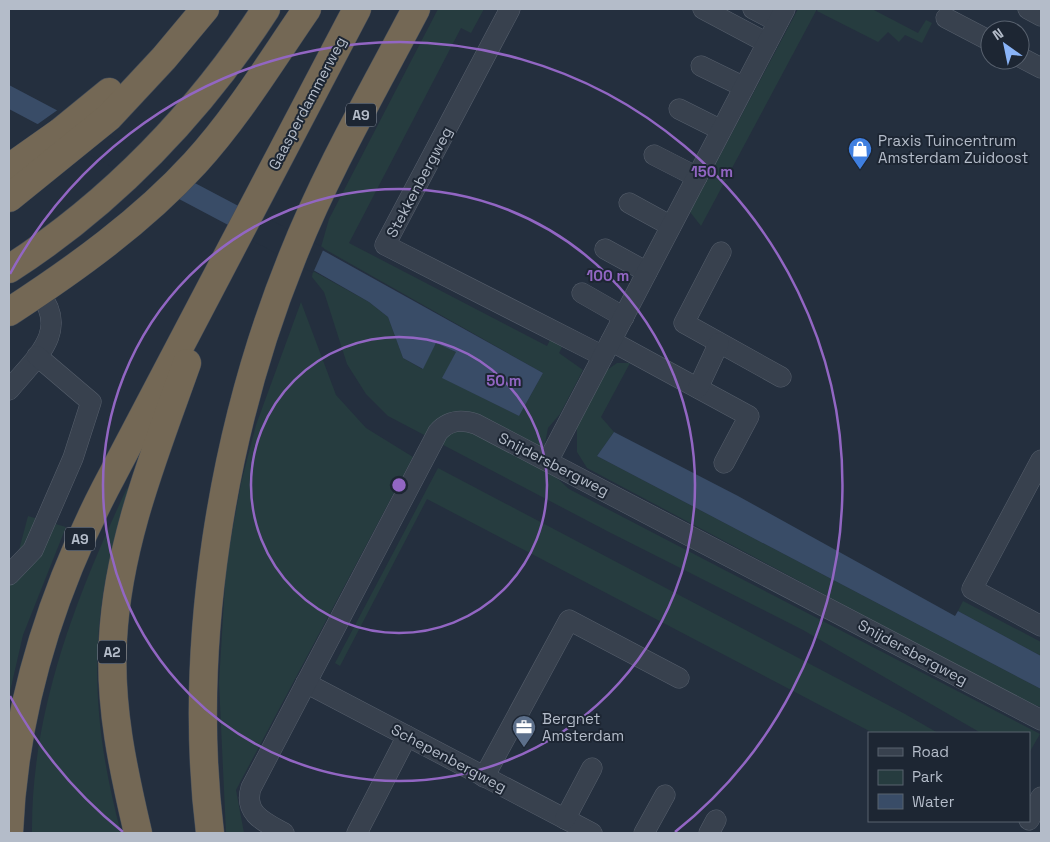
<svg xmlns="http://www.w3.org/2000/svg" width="1050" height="842" font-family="'Space Grotesk',sans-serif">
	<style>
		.green { fill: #263c3f }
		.water { fill: #394c67 }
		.pier { fill: #242f3e }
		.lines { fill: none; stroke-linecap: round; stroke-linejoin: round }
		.minor-casing { stroke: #565f6c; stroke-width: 21 }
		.highway-casing { stroke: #434c59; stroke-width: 29 }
		.minor { stroke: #38414e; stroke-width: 20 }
		.highway { stroke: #746855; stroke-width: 28 }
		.ring { fill: none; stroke: #9266c3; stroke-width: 2.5 }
		.labels { text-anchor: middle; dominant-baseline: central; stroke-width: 4; stroke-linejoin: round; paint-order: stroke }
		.shield { fill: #1d2633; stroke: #878f9c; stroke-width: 1 }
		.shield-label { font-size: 14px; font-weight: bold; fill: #b4bcc9 }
		.street-label { font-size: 15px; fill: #b4bcc9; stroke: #1d2633 }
		.poi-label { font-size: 15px; fill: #b4bcc9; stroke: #1d2633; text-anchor: start }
		.centre { fill: #9266c3; stroke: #1d2633; stroke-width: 2.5 }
		.ring-label { font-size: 15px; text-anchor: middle; font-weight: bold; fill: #9266c3; stroke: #1d2633; stroke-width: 4; stroke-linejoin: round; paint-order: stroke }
	</style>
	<rect width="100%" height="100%" fill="#242f3e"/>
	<g class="green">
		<polygon points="438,9 484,9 471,33 461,28 349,243 547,346 550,340 562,347 559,353 583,370 560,414 548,428 543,454 547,469 569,489 1040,734 1029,753 1029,733 981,733 803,630 607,531 388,416 366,394 347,364 324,292 312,277 313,271 369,302 388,317 403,358 422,369 436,343 456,352 443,378 519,416 543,373 321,247 329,219"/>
		<polygon points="798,9 817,9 701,226 690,212"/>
		<polygon points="818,9 872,9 918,33 926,20 932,23 922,43 905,35 899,42 888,32 878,42 817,11"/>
		<polygon points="301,302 336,395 366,428 413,457 236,790 244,833 226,833 219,683 226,566 241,483 256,425"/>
		<polygon points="617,363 630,363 601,417 614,432 597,456 1041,689 1041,707 1026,702 587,468 577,452 577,427 607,370"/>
		<polygon points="438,468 905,714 938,733 873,733 427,499 340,666 335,663"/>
		<path d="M 127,488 L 129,490 C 88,612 88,709 121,833 L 32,833 C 31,711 76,597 127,488 Z"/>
		<polygon points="28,516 66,527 23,635 9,696 9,588"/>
		<polygon points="963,601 1041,642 1041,656 958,611"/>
	</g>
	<g class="water">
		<polygon points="9,85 324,251 543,373 519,416 442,378 456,352 436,343 423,369 403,358 388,317 369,302 315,271 9,109"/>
		<polygon points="614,432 738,496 955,616 958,611 1041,656 1041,689 597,456"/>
	</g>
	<g class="pier">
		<polygon points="59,109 197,181 177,201 35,126"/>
		<polygon points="240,204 324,248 313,273 227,227"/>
	</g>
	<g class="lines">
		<g class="minor-casing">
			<g id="minor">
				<polyline points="510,9 385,245 603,356"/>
				<polyline points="703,9 767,43"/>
				<polyline points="753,9 778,22"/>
				<polyline points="1028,9 1041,16"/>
				<polyline points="946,18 990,41"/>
				<polyline points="1020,57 1041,68"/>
				<polyline points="701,66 744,87"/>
				<polyline points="679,109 721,130"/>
				<polyline points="654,155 697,177"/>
				<polyline points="629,203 671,226"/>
				<polyline points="605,249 647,272"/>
				<polyline points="721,252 684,323 781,377"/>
				<polyline points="582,293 624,317"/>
				<polyline points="611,341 749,416 724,463"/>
				<polyline points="698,388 719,343"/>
				<path d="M 9,390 C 33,360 71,332 39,293"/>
				<polyline points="1041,460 972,589 1041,626"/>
				<polyline points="548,461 785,9"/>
				<polyline points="9,575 33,550 73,458 91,402 37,356"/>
				<polyline points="306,683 592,833"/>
				<polyline points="484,777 569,620 679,678"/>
				<polyline points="565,819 592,768"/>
				<polyline points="1029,820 1041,797"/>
				<path d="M 284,833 C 266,823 243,814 251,788 L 438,432 C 449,420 461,419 476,424 L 1041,720"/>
				<polyline points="357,833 407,736"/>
				<polyline points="644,833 665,795"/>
				<polyline points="709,833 716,820"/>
			</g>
		</g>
		<g class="highway-casing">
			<g id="highway">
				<polyline points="9,168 60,132 109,92"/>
				<polyline points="9,198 109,117 164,58 205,9"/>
				<path d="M 9,269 C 112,203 200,111 266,9"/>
				<path d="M 9,312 C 75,269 142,221 195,163 C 238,116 271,61 307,9"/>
				<path d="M 9,833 C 14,711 49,598 105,489 L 357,9"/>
				<path d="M 138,833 C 123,769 109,705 113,639 C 118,543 155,453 187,363"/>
				<path d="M 210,833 C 187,647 222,431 292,258 C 326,172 373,91 416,9"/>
			</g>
		</g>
		<use href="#minor" class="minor"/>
		<use href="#highway" class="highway"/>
	</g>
	<g class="ring">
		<circle cx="399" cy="485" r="148"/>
		<circle cx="399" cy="485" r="296"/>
		<path d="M123 832A443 443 0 0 1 10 696M10 274A443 443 0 1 1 675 832"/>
	</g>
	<defs>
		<g id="shop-pin" transform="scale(1.25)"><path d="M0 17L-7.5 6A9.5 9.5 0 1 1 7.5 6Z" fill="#3f7fe0" stroke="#1d2633"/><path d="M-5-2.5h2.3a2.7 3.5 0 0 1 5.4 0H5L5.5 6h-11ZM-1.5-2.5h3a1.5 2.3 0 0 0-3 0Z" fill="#fff"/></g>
		<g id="office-pin" transform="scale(1.25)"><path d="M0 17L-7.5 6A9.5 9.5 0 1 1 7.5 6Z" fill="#5c6f8a" stroke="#1d2633"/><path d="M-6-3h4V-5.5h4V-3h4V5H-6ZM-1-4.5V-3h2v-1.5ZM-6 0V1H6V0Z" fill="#fff"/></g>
	</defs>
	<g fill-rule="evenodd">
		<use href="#shop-pin" x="860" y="149"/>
		<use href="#office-pin" x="524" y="727"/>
	</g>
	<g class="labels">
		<g class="shield">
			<rect x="346" y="103.5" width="30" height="23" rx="4"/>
			<rect x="65" y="527.5" width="30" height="23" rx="4"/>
			<rect x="98" y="640.5" width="28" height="23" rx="4"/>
		</g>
		<g class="shield-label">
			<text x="361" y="115">A9</text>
			<text x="80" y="539">A9</text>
			<text x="112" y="652">A2</text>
		</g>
		<g class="street-label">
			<text transform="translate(307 103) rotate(-62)">Gaasperdammerweg</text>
			<text transform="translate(419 182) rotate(-62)">Stekkenbergweg</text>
			<text transform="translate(554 464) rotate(27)">Snijdersbergweg</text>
			<text transform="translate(913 652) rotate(28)">Snijdersbergweg</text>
			<text transform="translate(449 758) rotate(28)">Schepenbergweg</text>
		</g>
		<g class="poi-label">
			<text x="878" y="140">Praxis Tuincentrum<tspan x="878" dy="17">Amsterdam Zuidoost</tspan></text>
			<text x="542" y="718">Bergnet<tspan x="542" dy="17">Amsterdam</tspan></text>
		</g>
	</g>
	<circle cx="399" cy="485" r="8" class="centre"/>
	<g class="ring-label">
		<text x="712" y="177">150 m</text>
		<text x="608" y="281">100 m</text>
		<text x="504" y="386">50 m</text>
	</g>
	<rect width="1050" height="842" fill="none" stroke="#b4bcc9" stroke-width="20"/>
	<rect x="868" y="732" width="162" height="90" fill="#1d2633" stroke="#59626f"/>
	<rect x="878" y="748" width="25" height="8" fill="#38414e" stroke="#59626f"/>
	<text x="912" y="757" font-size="15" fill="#b4bcc9">Road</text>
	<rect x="878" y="770" width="25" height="15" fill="#263c3f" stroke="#59626f"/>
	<text x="912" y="782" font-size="15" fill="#b4bcc9">Park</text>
	<rect x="878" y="794" width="25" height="15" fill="#394c67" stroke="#59626f"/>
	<text x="912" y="807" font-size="15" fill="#b4bcc9">Water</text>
	<g transform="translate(1005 45) rotate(327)"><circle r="24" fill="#1d2633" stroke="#59626f"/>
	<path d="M0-4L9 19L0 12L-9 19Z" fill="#8ab4f8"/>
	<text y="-8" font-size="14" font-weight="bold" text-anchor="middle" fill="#b4bcc9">N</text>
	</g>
</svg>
